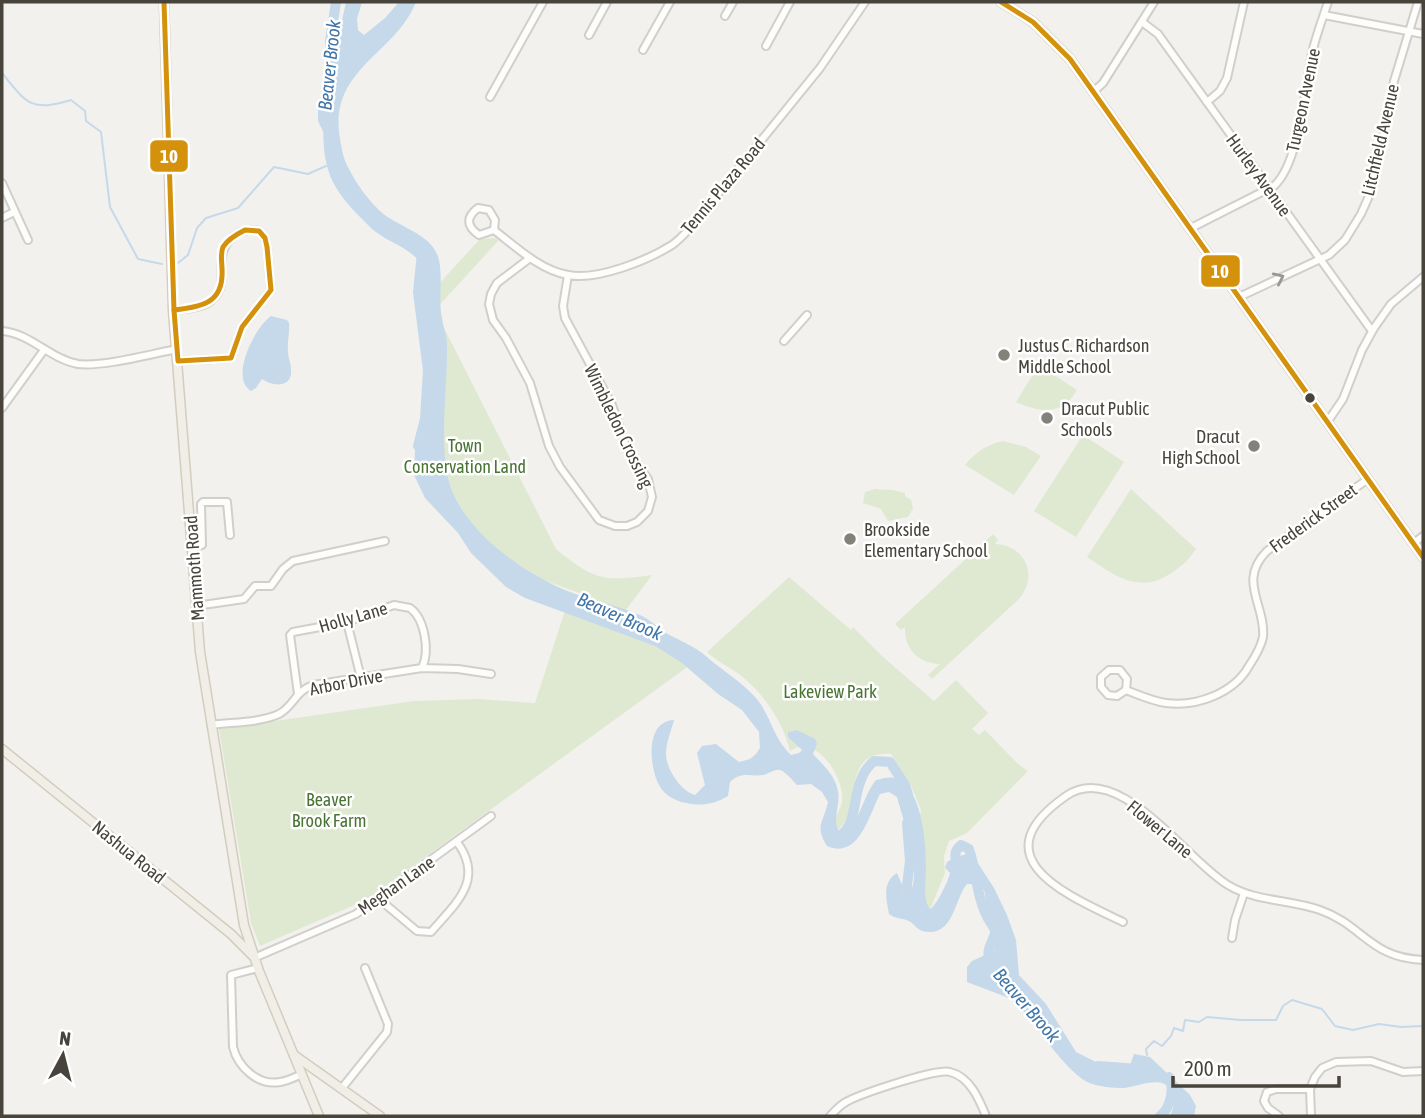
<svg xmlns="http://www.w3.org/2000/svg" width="1425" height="1118" font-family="'Asap Condensed',sans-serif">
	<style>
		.green { fill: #dfe9d2 }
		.water { fill: #c5d9ea }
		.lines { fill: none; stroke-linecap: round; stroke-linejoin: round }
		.stream { stroke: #c5d9ea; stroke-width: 2 }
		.river { stroke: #c5d9ea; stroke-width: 10 }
		.minor-casing { stroke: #d1cfcc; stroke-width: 10 }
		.major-casing { stroke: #d3cdbe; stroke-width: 11 }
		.minor { stroke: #fdfdfc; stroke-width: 6 }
		.major { stroke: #f0eee7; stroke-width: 8 }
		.bus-1-casing { stroke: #fff; stroke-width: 10 }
		.bus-1 { stroke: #d4920c; stroke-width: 5 }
		.oneway { stroke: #999792 }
		.poi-dot { fill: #84817a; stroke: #fff; stroke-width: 2.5 }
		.bus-dot { fill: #48443b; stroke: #fff; stroke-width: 2.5 }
		.labels { text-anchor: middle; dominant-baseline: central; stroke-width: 5; stroke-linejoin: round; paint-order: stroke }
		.street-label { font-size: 18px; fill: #48443b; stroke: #fff }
		.poi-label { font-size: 18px; fill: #48443b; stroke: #fff; text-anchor: start }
		.park-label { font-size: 18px; fill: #497434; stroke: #fff }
		.water-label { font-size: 19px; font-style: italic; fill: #4076a8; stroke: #fff }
		.line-badge { stroke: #fff; stroke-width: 2.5 }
		.badge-label { font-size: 19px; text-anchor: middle; font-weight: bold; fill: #fff }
	</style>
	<rect width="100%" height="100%" fill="#f3f1ee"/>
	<g class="green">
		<path d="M 493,238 L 499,240 L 435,310 L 556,549 C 594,580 603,582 652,575 L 623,614 L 582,594 L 513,569 L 469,531 L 427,468 L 436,393 L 424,300 L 480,239 Z"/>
		<path d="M 1039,365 L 1077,390 C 1062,416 1041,413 1016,402 Z"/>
		<polygon points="1083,435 1124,462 1076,537 1034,511"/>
		<path d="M 1003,441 L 1026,447 L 1041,456 L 1014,495 L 965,465 C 977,451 986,445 1003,441 Z"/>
		<polygon points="875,489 893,490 905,493 905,496 911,500 913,508 908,517 888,521 881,509 863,503 865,492"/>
		<path d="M 1131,489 L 1196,549 C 1188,561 1180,568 1168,575 C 1138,594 1112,574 1087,557 Z"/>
		<path d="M 993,534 L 998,540 L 995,544 C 1025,545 1039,576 1019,599 L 932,679 L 928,675 L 940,664 C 918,663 904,649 905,627 L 901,630 L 895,624 Z"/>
		<path d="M 789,577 L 851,630 L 853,627 L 882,656 L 934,701 L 956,680 L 988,713 L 972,729 L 979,735 L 985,730 L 1017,763 L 1028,771 L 967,833 L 949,841 L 944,856 L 945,873 L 929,912 L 921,913 L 918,830 L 921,810 L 911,786 L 891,754 C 850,751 857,787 848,815 C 847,820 842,825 839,829 L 834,828 C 832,818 840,812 842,802 C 845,782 823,743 800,747 C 796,747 793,750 790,751 C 783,722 763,692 739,674 C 728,666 716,661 707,652 Z"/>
		<polygon points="570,595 697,660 366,900 260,946 251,923 219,729 414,701 477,699 535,703"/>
	</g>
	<g class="water">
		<path d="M 346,2 L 362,2 L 357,19 L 358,30 L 364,35 L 385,18 L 399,2 L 416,2 C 395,55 328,69 340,139 C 342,149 343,159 349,169 C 356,183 368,200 380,211 C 398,228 433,233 439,260 C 443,279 438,300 442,318 C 443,327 447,335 447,344 C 448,385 437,454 452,491 C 470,535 523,572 565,590 C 589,600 616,605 640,615 C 649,619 657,627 666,633 C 680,641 695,646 707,657 C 723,671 751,688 762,706 C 772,723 776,741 791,755 L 799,753 L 802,750 L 788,737 L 788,732 L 797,730 L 815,739 L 817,744 L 813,754 C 824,766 835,775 838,791 C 841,806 830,822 841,834 C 861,823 862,797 876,780 C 885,778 894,775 902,781 C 923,797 926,845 926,869 C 926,884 922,899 931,911 L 936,911 C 947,902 958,891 953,876 L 945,868 L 947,862 L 955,857 L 968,854 L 974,857 L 994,888 L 1007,915 L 1016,940 L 1019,975 L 1046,1004 L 1076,1052 L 1114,1071 L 1122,1071 L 1129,1068 L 1134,1054 L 1150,1057 L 1190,1095 L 1196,1106 L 1194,1116 L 1164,1116 L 1171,1114 C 1175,1104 1177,1092 1166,1085 C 1156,1078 1136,1087 1124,1088 C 1113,1088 1098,1087 1087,1082 C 1066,1071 1036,1026 1019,1006 L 1009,998 L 967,982 L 967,967 L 972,961 L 994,951 C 998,937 987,932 985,918 C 984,910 988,896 983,889 C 979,884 973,884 967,884 C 954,899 954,939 922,931 C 917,929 914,924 909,921 C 902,918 895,919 889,914 C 886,898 882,882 897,873 L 903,887 L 902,892 L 907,897 C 925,879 903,820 897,797 L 889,792 L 880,794 C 869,815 859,860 827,846 C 814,825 824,822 828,802 L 822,792 L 811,784 L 797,785 C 793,781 786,772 780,770 C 774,769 769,774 763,775 C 749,777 742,771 730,782 L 728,796 C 716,803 705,806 691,804 C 678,802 665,797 659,785 C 649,766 645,721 674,720 C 671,731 666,743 666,754 C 666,769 681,791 695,795 L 705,785 L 697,753 L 702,746 L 716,744 L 739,762 L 750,759 L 756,754 L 760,748 L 759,732 L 742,710 L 718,694 L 682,663 L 655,646 L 525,598 L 506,587 L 471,553 L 458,533 L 425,498 L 414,475 L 415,449 L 430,413 L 430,387 L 424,343 L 422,265 C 409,245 383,242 367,224 C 354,211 341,198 333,182 C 309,135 336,52 346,2 Z"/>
		<path d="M 271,316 L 287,320 L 289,323 C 290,333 287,342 288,352 C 288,358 291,363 291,369 C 293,388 273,387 262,379 L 256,388 L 251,391 C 229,378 255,327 271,316 Z"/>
	</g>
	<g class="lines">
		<g class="stream">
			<path d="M 2,73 C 27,104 31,112 71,100 L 85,111 L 86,121 L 101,132 L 110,207 L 138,259 L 162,264"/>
			<polyline points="178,263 188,255 197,228 206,218 238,208 274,167 308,174 326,166"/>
			<polyline points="1147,1055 1146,1049 1154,1041 1162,1046 1171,1036 1174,1028 1183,1031 1185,1020 1199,1022 1207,1017 1241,1020 1276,1020 1283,1006 1292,1000 1322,1009 1335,1026 1353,1030 1379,1024 1401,1027 1423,1026"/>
		</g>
		<g class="river">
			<polyline points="328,130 323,120 323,108 332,71 330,41 336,2"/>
			<polyline points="418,446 425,419 428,370 418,292 422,253"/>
			<polyline points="907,823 910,861 907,885 908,910"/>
			<path d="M 834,835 L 837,837 C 863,825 847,784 874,761 L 890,762 L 905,785 L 908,795"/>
			<path d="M 929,916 C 941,910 952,885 956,872 C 959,860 950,854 961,845 L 969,849 C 978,876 976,907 996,930 C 993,943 984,950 991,963"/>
			<polyline points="1098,1066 1139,1069"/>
			<path d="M 1160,1116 C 1170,1109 1175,1089 1169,1077"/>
		</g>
		<g class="minor-casing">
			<g id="minor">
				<polyline points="1324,15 1423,34"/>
				<polyline points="725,16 733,2"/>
				<polyline points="1142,22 1158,34 1372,331"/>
				<polyline points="589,35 607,2"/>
				<polyline points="766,46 790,2"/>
				<polyline points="643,50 670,2"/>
				<polyline points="1093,92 1103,83 1154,2"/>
				<polyline points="490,97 543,2"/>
				<polyline points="1207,102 1220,91 1227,78 1244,2"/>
				<polyline points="2,183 28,240"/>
				<path d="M 478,208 L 489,210 L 495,220 L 494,230 L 479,235 C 466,226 466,217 478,208 Z"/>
				<polyline points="2,218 14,212"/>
				<path d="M 1191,228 L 1274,186 C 1300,163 1305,84 1313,49 C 1317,33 1323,17 1328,2"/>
				<path d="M 494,230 C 516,247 540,270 568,275 C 597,281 648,260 672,245 C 681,239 688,230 695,222 L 820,68 L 865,2"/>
				<polyline points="530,258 497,283 491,294 489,304 493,320 506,338 530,383 549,446 560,467 599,520 615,526 627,526 637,522 648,511 652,497 648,479 627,449 612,405 565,318 563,306 568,275"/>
				<polyline points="1239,297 1329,255 1345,240 1361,214 1373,187 1394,81 1418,2"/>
				<path d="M 173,310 C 184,309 197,309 206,304 C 237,287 208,257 233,237 C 242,230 248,229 259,231 L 265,238 L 267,247 L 271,290 L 242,327 L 231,358 L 178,361"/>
				<path d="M 2,331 C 30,333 50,359 78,364 C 103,367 151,354 177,349"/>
				<polyline points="784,341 807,315"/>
				<polyline points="2,408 44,350"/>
				<polyline points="1328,421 1343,399 1362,350 1374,328 1391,304 1423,277"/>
				<polyline points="1414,543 1423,536"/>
				<polyline points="192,548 202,545 201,504 203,502 227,502 230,535"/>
				<polyline points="196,606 244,599 255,586 271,586 283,569 293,561 385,541"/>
				<polyline points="347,622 361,678"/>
				<path d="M 1126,690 L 1117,696 L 1108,695 L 1101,687 L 1101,677 L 1109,670 L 1120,670 L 1127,679 L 1126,690 C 1139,695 1152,701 1166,703 C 1197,707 1234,693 1249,666 C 1255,657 1261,647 1263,637 C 1266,605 1237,581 1267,551 L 1368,479"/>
				<path d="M 298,694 L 290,635 L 293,632 L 347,622 L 394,605 L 410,608 C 425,619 430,651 422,668"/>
				<path d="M 211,725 C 232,722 259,723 279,714 C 294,706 295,691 313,685 L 422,668 L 458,669 L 491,674"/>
				<path d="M 379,899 L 417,931 L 431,932 C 456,903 485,880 457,842"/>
				<path d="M 1123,922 C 1067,895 977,858 1066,796 C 1119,759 1186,860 1228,885 C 1256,902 1289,899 1320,910 C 1363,925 1370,958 1423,960"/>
				<polyline points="1232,938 1235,920 1244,893"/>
				<polyline points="254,958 356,914 491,816"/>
				<path d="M 258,968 L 231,975 L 233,1047 C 238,1067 258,1086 280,1082 C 288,1081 295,1077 302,1074"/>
				<polyline points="342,1088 387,1032 388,1024 365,968"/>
				<path d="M 830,1116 C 835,1111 840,1105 846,1102 C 860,1094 937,1068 950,1072 C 970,1077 979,1099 986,1116"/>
				<polyline points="1279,1116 1268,1108 1264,1101 1267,1092 1276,1089 1310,1089"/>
				<polyline points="1311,1116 1310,1089 1315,1077 1322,1068 1336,1062 1371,1061 1403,1072 1423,1071"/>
			</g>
		</g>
		<g class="major-casing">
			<g id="major">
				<polyline points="164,2 173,310 200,652 244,925 259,971 319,1116"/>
				<polyline points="1001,2 1033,22 1070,59 1423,557"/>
				<polyline points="2,749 231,934 253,956"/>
				<polyline points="294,1055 380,1116"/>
			</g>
		</g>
		<use href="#minor" class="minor"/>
		<use href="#major" class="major"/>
		<g class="bus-1-casing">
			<g id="bus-1">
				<polyline points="164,2 174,310"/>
				<polyline points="1001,2 1033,22 1070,59 1423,557"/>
				<path d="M 245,230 L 259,231 L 265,238 L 267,247 L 271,290 L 242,327 L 231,358 L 178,361 L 174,310 C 202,307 224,303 222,269 C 222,262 220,254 223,247 C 228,239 237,234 245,230 Z"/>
			</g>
		</g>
		<use href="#bus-1" class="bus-1"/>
	</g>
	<defs><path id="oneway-chevron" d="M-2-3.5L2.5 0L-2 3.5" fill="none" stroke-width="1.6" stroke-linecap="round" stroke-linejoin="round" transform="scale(1.75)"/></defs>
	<use class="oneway" href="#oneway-chevron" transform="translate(1279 278) rotate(-25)"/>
	<g class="poi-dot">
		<circle cx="1004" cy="355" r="7"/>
		<circle cx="1047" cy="418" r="7"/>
		<circle cx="1254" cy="446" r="7"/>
		<circle cx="850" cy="539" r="7"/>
	</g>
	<circle class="bus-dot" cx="1310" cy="398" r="6"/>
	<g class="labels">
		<g class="street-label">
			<text transform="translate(1303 100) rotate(-78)">Turgeon Avenue</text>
			<text transform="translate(1380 140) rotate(-77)">Litchfield Avenue</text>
			<text transform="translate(1259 175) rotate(54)">Hurley Avenue</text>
			<text transform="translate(723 186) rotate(-50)">Tennis Plaza Road</text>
			<text transform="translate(619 426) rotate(64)">Wimbledon Crossing</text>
			<text transform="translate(1313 518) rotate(-36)">Frederick Street</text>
			<text transform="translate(194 568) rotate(-94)">Mammoth Road</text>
			<text transform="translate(353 617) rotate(-16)">Holly Lane</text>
			<text transform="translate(346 682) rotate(-11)">Arbor Drive</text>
			<text transform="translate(1160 829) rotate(40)">Flower Lane</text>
			<text transform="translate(129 852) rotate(39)">Nashua Road</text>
			<text transform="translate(396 885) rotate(-35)">Meghan Lane</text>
		</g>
		<g class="poi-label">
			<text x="1018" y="345">Justus C. Richardson<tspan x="1018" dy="21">Middle School</tspan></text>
			<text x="1061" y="408">Dracut Public<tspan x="1061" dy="21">Schools</tspan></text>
			<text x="1240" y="436" text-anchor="end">Dracut<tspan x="1240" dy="21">High School</tspan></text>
			<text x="864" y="529">Brookside<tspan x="864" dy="21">Elementary School</tspan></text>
		</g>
		<g class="park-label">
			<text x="465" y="445">Town<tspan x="465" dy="21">Conservation Land</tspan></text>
			<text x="830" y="691">Lakeview Park</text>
			<text x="329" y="799">Beaver<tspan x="329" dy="21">Brook Farm</tspan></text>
		</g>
		<g class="water-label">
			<text transform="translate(329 65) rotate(-84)">Beaver Brook</text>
			<text transform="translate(620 616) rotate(24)">Beaver Brook</text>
			<text transform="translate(1027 1005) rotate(49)">Beaver Brook</text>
		</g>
	</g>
	<g class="line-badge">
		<rect x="149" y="139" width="40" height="34" rx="7" fill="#d4920c"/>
		<rect x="1200" y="254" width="41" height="34" rx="7" fill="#d4920c"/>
	</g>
	<g class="badge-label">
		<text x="169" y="163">10</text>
		<text x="1220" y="278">10</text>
	</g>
	<rect width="1425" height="1118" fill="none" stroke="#48443b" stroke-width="7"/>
	<g transform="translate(63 1055) rotate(7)" stroke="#ffffff" stroke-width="5" paint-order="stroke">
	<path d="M0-5L12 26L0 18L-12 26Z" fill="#48443b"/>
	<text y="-10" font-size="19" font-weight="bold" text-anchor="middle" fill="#48443b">N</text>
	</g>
	<path d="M1173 1076v10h166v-10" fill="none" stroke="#48443b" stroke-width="3.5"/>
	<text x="1184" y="1076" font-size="21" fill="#48443b" stroke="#ffffff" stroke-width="5" paint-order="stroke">200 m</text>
</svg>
